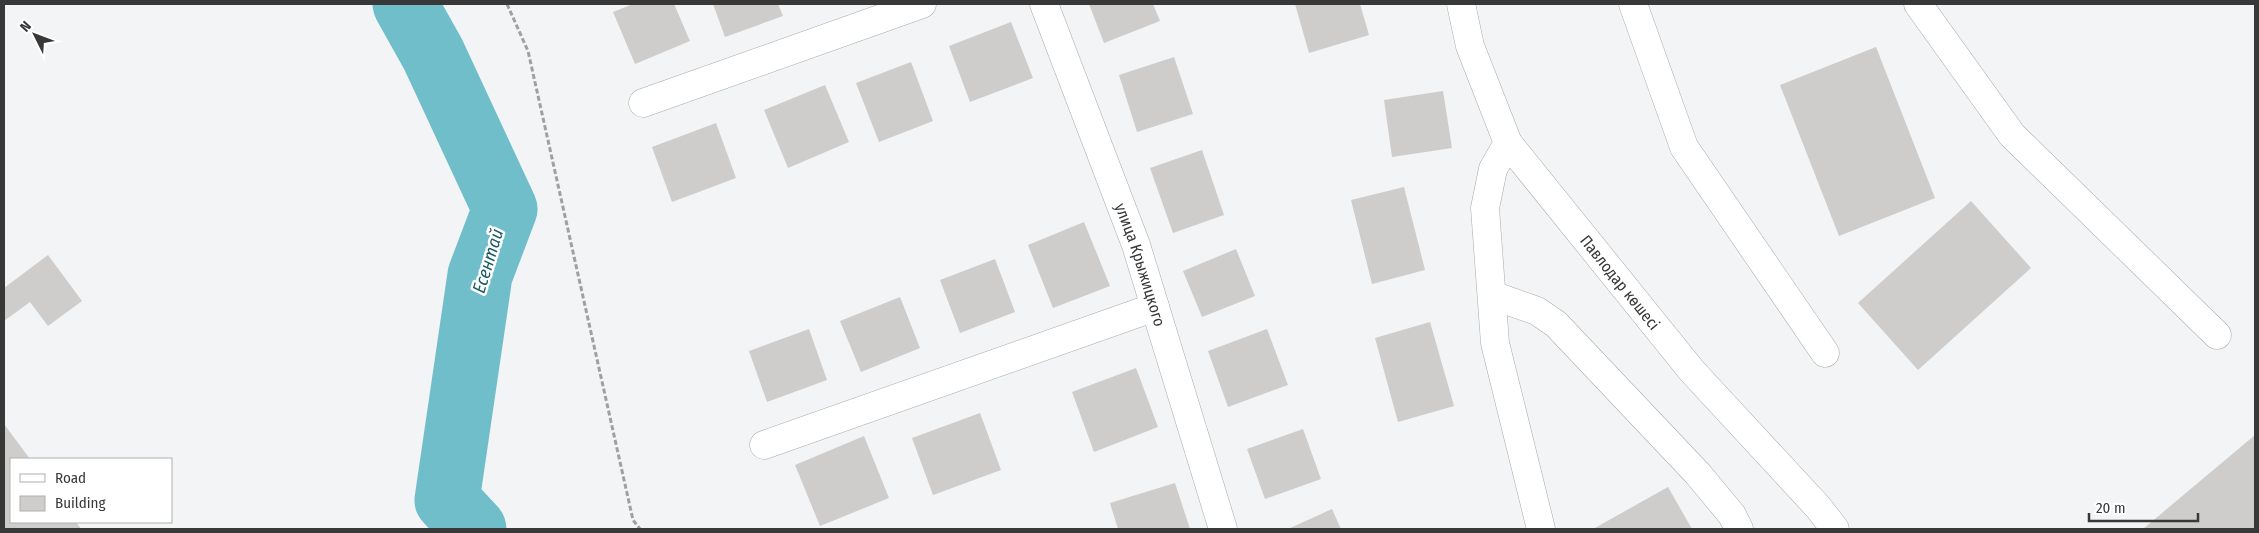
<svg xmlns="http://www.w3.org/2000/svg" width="2259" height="533" font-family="'Fira Sans Condensed',sans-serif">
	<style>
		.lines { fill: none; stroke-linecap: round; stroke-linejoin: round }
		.river { stroke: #71becb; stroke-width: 65 }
		.building { fill: #cfcccc }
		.minor-casing { stroke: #a8aaab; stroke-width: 29 }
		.path { stroke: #9fa0a1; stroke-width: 3; stroke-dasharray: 5 2.5; stroke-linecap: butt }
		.minor { stroke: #fff; stroke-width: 28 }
		.labels { text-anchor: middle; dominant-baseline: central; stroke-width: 5; stroke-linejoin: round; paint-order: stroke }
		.street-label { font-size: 16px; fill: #383839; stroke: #fff }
		.water-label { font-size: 18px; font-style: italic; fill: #1b5c65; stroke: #fff }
	</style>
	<rect width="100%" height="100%" fill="#f2f4f5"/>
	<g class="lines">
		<polyline class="river" points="405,4 433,54 505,209 480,275 447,500 474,529"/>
	</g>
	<g class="building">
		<polygon points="633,4 674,4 690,41 635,64 613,12"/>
		<polygon points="713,4 778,4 783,16 725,37"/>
		<polygon points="1089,4 1153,4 1160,21 1104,43"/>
		<polygon points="1295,4 1360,4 1369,35 1309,53"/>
		<polygon points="1011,22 1033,78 970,102 949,46"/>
		<polygon points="1876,47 1935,198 1839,236 1780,85"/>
		<polygon points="1174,57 1193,114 1137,132 1119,75"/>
		<polygon points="911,62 933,121 879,142 856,83"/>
		<polygon points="825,85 849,142 788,168 764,110"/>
		<polygon points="1443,91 1452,148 1392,157 1384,100"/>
		<polygon points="716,123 736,178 672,202 652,147"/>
		<polygon points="1202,150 1224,215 1173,233 1150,168"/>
		<polygon points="1404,187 1425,270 1372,284 1351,200"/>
		<polygon points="1971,201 2031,268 1918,370 1858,303"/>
		<polygon points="1084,222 1110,286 1053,308 1028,245"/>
		<polygon points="1236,249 1255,296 1202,317 1183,271"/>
		<polygon points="48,255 82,301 48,326 30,302 4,321 4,288"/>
		<polygon points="995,259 1015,312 960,333 940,280"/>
		<polygon points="900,297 920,348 861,372 840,321"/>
		<polygon points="1430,322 1454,406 1398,422 1375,338"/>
		<polygon points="809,329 827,380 767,402 749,351"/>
		<polygon points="1267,329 1288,385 1228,407 1208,351"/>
		<polygon points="1136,368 1158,427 1094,452 1072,392"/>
		<polygon points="980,413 1001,470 933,495 912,438"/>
		<polygon points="4,424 30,459 11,459 11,522 76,522 81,529 4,529"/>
		<polygon points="1303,429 1321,479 1265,499 1247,449"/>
		<polygon points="2255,435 2255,529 2143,529"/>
		<polygon points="864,436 889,498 820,526 795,465"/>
		<polygon points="1175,483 1190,529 1118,529 1110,503"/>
		<polygon points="1668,487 1692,529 1593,529"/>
		<polygon points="1332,509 1341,529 1288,529"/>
	</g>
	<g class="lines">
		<g class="minor-casing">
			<g id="minor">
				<path id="s1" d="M 1044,4 L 1136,245 L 1223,529"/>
				<path id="s2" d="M 1461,4 L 1470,46 L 1508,143 L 1692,371 L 1818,507 L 1835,529"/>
				<polyline points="1633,4 1684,147 1825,353"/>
				<polyline points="1918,4 2012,135 2217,335"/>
				<polyline points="643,103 922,4"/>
				<polyline points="1508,143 1493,169 1485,208 1495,343 1541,529"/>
				<polyline points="1492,295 1537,311 1556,324 1698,474 1732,515 1739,529"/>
				<polyline points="764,445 1155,307"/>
			</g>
		</g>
		<polyline class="path" points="507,4 528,51 633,520 640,529"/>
		<use href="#minor" class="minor"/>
	</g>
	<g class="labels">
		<g class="street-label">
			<text stroke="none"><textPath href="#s1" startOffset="278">улица Крыжицкого</textPath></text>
			<text stroke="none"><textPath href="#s2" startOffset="326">Павлодар көшесі</textPath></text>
		</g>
		<g class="water-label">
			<text transform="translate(488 261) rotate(-73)">Есентай</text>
		</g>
	</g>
	<rect width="2259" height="533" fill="none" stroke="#383839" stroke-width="10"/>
	<rect x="10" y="458" width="162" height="65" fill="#ffffff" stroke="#afafb0"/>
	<rect x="20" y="474" width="25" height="8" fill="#ffffff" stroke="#afafb0"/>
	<text x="55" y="483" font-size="15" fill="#383839">Road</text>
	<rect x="20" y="496" width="25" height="15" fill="#cfcccc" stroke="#afafb0"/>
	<text x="55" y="508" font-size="15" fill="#383839">Building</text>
	<g transform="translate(35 35) rotate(312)" stroke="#ffffff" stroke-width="4" paint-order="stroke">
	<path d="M0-4L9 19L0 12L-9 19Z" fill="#383839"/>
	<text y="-8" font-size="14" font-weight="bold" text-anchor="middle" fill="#383839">N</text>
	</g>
	<path d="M2089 513v8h109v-8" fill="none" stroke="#383839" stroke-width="2.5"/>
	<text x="2096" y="513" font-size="15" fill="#383839" stroke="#ffffff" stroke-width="4" paint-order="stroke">20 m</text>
</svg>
